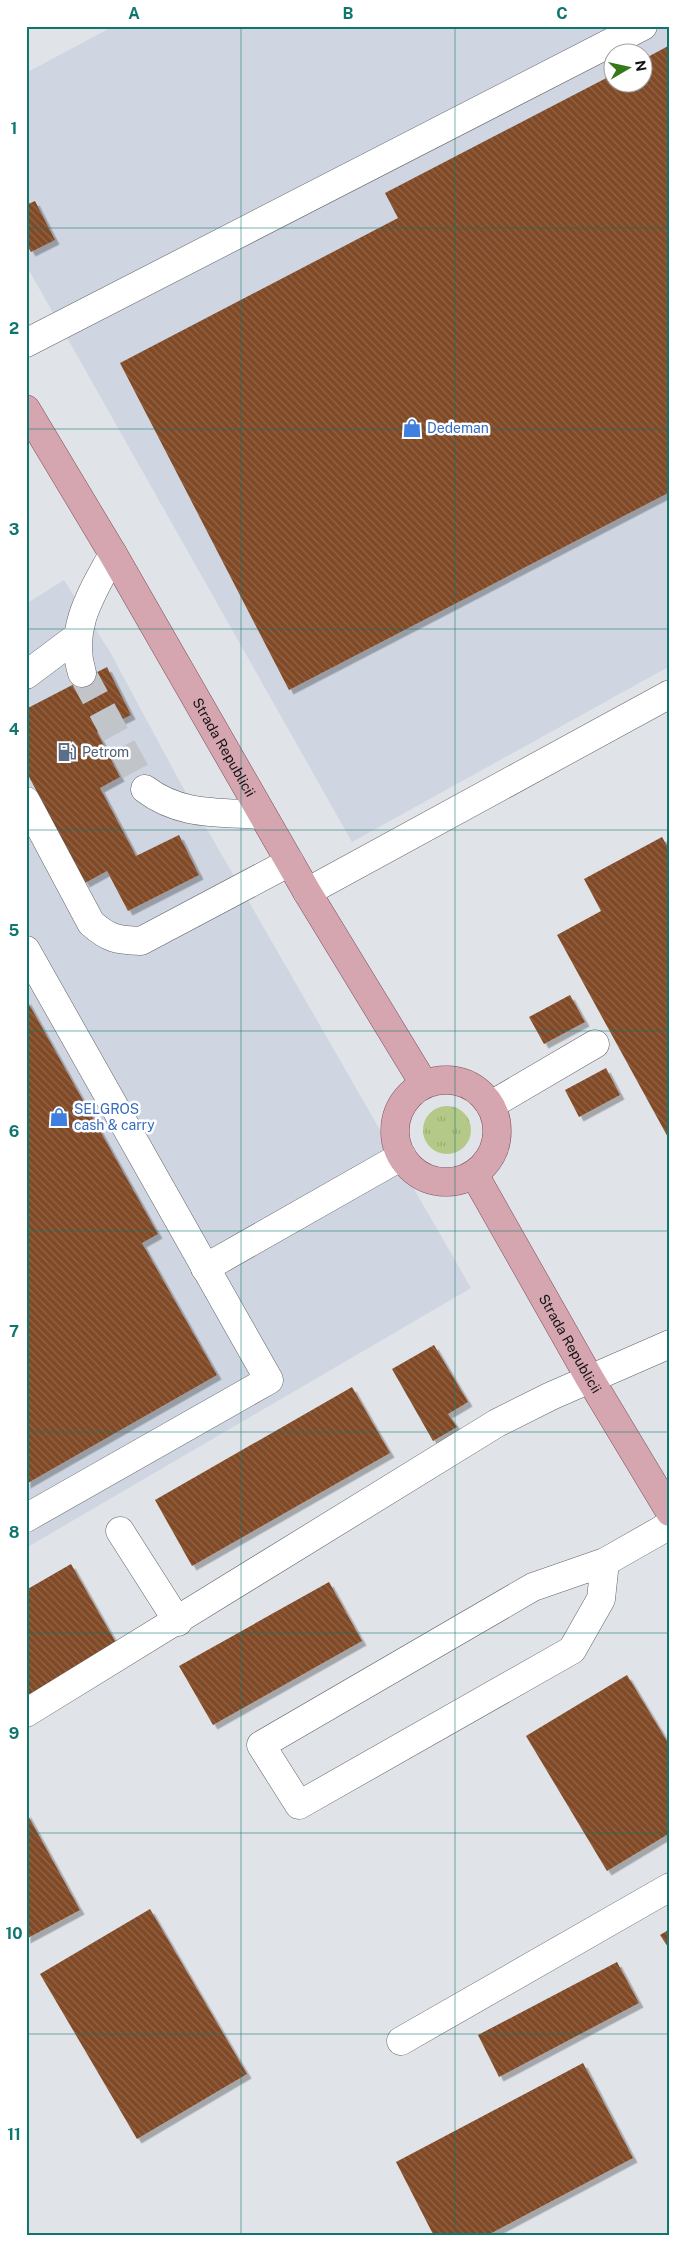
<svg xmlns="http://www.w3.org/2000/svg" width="696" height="2262" font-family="'Public Sans',sans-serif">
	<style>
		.built { fill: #cfd6e1; fill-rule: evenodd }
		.grass { fill: url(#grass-tufts) }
		.building { fill: url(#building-back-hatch); filter: url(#shadow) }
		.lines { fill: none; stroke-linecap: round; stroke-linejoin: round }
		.minor-tunnel { stroke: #c1c4c8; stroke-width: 28; stroke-dasharray: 28 14; stroke-linecap: butt }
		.minor-casing { stroke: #616367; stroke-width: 29 }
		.major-casing { stroke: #7f4c58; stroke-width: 29 }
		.minor { stroke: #fff; stroke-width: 28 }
		.major { stroke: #d6a6b0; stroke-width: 28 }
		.grid { fill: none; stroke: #0f766e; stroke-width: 1; stroke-opacity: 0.55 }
		.labels { text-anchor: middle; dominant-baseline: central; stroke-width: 5; stroke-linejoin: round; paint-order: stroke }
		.shop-label { font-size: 14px; fill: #366cbe; stroke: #fff; text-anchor: start }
		.street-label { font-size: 14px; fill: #121314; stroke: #fff }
		.service-label { font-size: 14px; fill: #4e5e75; stroke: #fff; text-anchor: start }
		.neatline { fill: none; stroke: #0f766e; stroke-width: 2 }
		.grid-label { font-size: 16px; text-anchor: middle; font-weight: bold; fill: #0f766e }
	</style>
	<defs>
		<pattern id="grass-tufts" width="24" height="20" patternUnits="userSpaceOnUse" patternTransform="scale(1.25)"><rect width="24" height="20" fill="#b4c887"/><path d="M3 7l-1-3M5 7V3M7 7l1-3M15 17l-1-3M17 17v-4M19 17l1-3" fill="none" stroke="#9aab74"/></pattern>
		<pattern id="building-back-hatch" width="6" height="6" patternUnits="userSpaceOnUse" patternTransform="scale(1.25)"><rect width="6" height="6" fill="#814a26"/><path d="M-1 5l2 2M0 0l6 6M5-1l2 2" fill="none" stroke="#8f664a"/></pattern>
		<filter id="shadow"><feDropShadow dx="4.5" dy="4.5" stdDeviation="0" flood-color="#0004"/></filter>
	</defs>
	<rect width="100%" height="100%" fill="#e0e3e8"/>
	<g class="built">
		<path d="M 114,26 L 670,26 L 670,666 L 352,842 L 26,265 L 26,73 ZM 614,52 L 644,52 L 644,82 L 614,82 Z"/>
		<polygon points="64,580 110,652 181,784 471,1288 26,1548 26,604"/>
	</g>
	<circle class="grass" cx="447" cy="1130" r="24"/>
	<g class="building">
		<polygon points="670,45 670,492 289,690 120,363 398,218 385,193 614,74 614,82 644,82 644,59"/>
		<polygon points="35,201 55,240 31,252 26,243 26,205"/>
		<polygon points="107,667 131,715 97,732 120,777 100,788 136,856 179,835 199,875 128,911 107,871 85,883 26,771 26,709"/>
		<polygon points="662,837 670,851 670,1141 557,935 601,911 584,879"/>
		<polygon points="570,995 585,1022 544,1044 529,1017"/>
		<polygon points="26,999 158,1234 142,1243 217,1375 26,1484"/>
		<polygon points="606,1068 620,1095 579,1117 565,1090"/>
		<polygon points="434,1345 468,1402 448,1414 457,1427 433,1441 392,1369"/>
		<polygon points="352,1387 390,1453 192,1566 155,1500"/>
		<polygon points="71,1564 119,1648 26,1700 26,1590"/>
		<polygon points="329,1582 362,1641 213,1725 179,1666"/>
		<polygon points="627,1675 670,1746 670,1833 607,1871 526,1736"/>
		<polygon points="26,1812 80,1910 26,1939"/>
		<polygon points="150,1909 247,2074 137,2139 40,1974"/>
		<polygon points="670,1929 670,1950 660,1935"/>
		<polygon points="617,1962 639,2003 499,2077 478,2035"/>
		<polygon points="583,2063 633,2158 486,2236 434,2236 396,2162"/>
	</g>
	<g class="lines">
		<polyline class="minor-tunnel" points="82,673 145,789"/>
		<g class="minor-casing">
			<g id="minor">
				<polyline points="26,343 643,26"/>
				<path d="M 82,673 C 68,628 92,593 113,554"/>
				<polyline points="26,675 78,636"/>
				<path d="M 145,789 C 180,816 220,812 262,815"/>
				<path d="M 26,801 L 91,923 C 109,939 117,940 141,941 L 290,862"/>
				<polyline points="307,892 670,694"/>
				<polyline points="26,950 269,1380 26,1518"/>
				<polyline points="491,1105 595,1044"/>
				<polyline points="205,1268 402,1156"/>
				<polyline points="120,1531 178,1622"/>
				<polyline points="605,1562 601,1599 572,1650 299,1805 261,1745 533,1587 605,1562 670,1525"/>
				<polyline points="26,1713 497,1423 551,1396 670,1344"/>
				<polyline points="401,2041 670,1887"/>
			</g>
		</g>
		<g class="major-casing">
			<g id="major">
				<path id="s1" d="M 26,409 L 113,554 L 307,892 L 424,1084"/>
				<circle cx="446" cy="1131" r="51"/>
				<path id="s2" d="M 474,1174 L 590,1379 L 670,1512"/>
			</g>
		</g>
		<use href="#minor" class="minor"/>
		<use href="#major" class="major"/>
	</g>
	<path class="grid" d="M 241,26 L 241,2236M 455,26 L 455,2236M 26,228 L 670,228M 26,429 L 670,429M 26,629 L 670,629M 26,830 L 670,830M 26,1031 L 670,1031M 26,1231 L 670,1231M 26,1432 L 670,1432M 26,1633 L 670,1633M 26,1833 L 670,1833M 26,2034 L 670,2034"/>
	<defs>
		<g id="shop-bare" transform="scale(1.5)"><path d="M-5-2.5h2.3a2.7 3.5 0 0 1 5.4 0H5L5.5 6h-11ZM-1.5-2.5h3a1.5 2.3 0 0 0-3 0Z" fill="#3f7fe0" stroke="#fff" stroke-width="2.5" paint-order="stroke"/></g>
		<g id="fuel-bare" transform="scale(1.5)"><path d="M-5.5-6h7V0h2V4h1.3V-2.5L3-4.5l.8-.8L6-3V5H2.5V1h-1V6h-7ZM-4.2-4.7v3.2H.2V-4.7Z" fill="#5c6f8a" stroke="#fff" stroke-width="2.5" paint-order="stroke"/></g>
	</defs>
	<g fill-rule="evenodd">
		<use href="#shop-bare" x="412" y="428"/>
		<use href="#fuel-bare" x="67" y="752"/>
		<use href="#shop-bare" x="59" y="1117"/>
	</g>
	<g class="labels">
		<g class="shop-label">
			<text x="427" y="428">Dedeman</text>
			<text x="74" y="1109">SELGROS<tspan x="74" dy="16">cash &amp; carry</tspan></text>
		</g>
		<g class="street-label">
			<text stroke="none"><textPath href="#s1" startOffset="392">Strada Republicii</textPath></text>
			<text stroke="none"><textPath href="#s2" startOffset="195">Strada Republicii</textPath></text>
		</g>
		<g class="service-label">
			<text x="82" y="752">Petrom</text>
		</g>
	</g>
	<rect width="696" height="2262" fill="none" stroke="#ffffff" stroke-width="55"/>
	<g transform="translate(628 68) rotate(81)"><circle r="24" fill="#ffffff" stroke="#a0a1a1"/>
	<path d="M0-4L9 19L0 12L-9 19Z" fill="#357919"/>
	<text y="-8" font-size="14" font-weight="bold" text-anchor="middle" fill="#121314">N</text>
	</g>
	<rect x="28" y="28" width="640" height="2206" class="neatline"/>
	<g class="grid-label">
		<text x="134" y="19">A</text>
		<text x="348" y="19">B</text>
		<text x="562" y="19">C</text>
		<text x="14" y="134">1</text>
		<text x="14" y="334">2</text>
		<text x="14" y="535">3</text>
		<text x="14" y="735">4</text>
		<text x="14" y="936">5</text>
		<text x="14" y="1137">6</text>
		<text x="14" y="1337">7</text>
		<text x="14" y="1538">8</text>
		<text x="14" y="1739">9</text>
		<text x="14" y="1939">10</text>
		<text x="14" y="2140">11</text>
	</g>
</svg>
